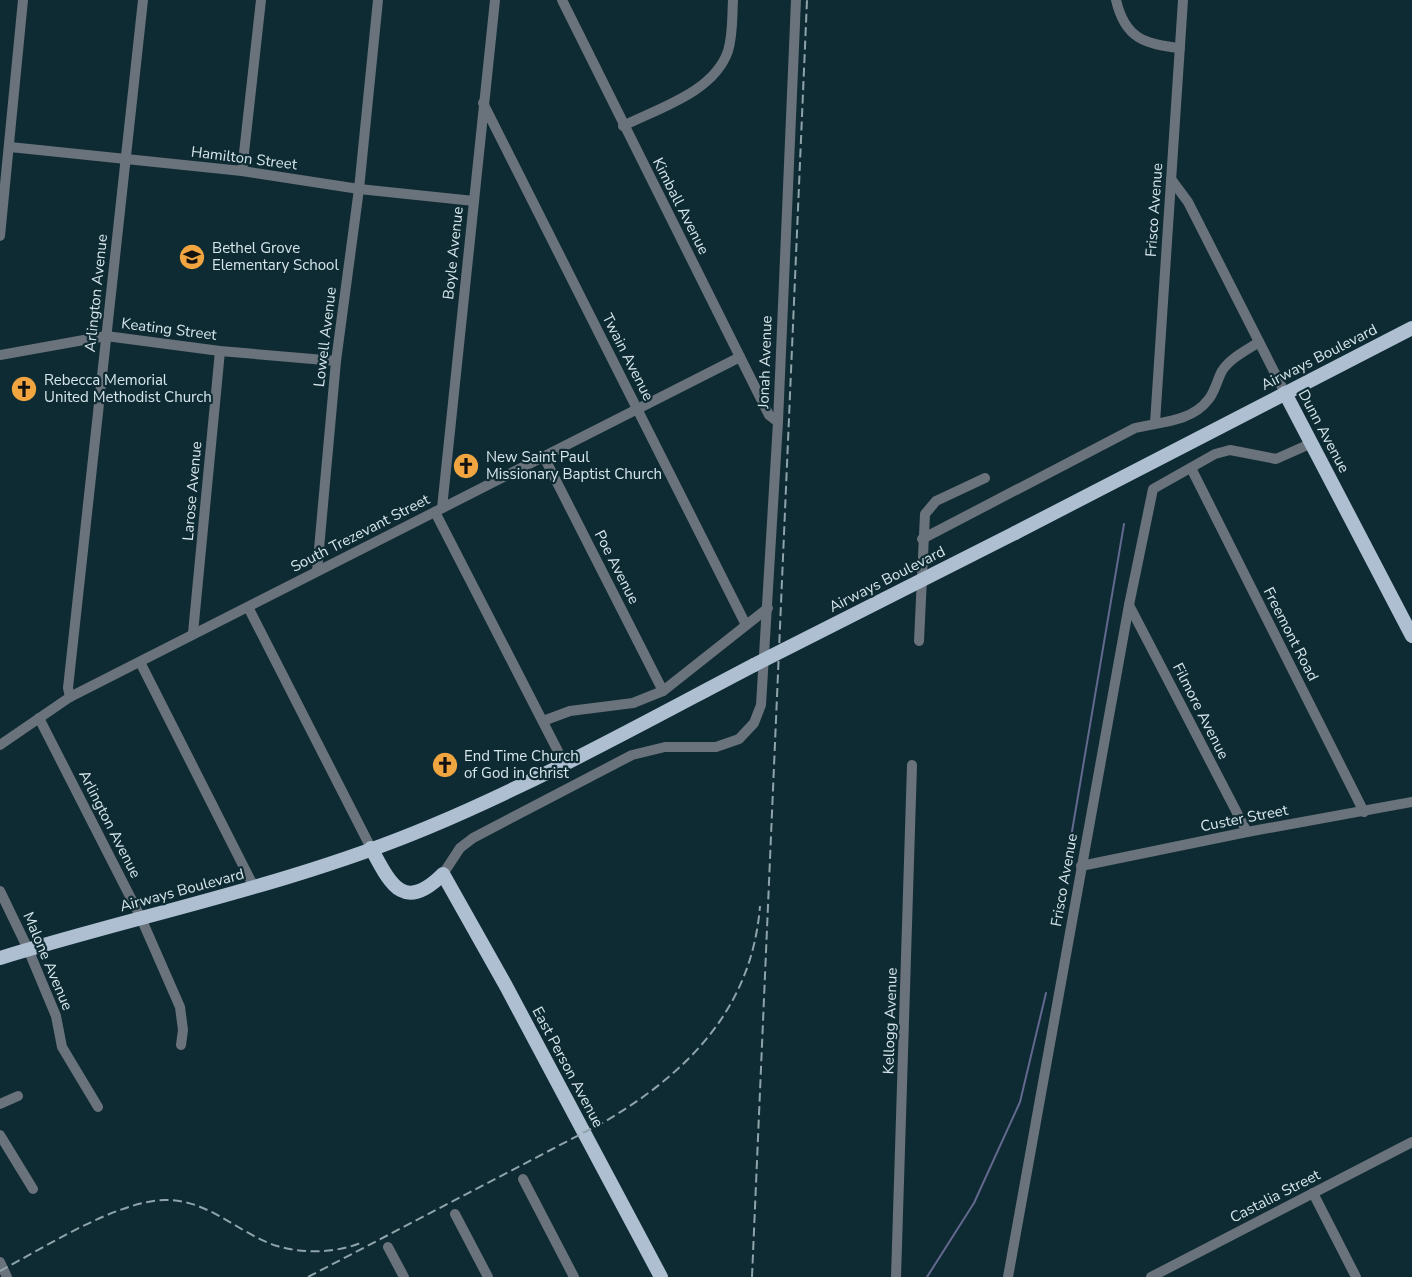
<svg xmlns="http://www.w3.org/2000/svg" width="1412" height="1277" font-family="'Nunito Sans',sans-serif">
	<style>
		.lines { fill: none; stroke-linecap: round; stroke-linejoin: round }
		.stream { stroke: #63688e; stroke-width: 2 }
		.minor { stroke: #6a727b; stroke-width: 10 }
		.major { stroke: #adbfd1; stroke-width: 14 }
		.rail { stroke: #8fa4aa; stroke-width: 2; stroke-dasharray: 9 4.5; stroke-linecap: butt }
		.major-bridge { stroke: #adbfd1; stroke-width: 14 }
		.labels { text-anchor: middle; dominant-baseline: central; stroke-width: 4.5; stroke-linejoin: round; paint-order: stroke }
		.street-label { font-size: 15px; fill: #d6e6eb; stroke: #0e2b33 }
		.poi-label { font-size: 15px; fill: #d6e6eb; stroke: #0e2b33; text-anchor: start }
	</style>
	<rect width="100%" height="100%" fill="#0e2b33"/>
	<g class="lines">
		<g class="stream">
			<polyline points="1066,867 1124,524"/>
			<polyline points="927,1277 974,1203 1020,1102 1046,993"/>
		</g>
		<g class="minor">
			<polyline points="562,0 769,415 778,422"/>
			<path d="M 1116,0 C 1125,39 1145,44 1180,48"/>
			<polyline points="483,103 746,625"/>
			<path d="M 623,126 C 659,108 714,92 728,51 C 733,35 732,17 733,0"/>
			<polyline points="10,147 242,171 359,189 474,201"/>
			<polyline points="242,171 261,0"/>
			<polyline points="1171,179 1188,202 1285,393"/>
			<polyline points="0,236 23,0"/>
			<polyline points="0,355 106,336 220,351 336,361"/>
			<polyline points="1155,423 1183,0"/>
			<polyline points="544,457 663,691"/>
			<polyline points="1191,468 1364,812"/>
			<polyline points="442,508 495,0"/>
			<polyline points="435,512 564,763"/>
			<path d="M 922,539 L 1135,428 C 1160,422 1191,422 1208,400 C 1215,392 1217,380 1222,371 C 1230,358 1247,350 1259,342"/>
			<polyline points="317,571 336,361 359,189 378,0"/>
			<polyline points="1129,605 1247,832"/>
			<polyline points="248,607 371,848"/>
			<polyline points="193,633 220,351"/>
			<polyline points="919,641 925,514 936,501 985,478"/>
			<polyline points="140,662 254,887"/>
			<polyline points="70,697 68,688 143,0"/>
			<polyline points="39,718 141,918 180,1007 183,1030 181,1045"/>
			<polyline points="543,721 570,711 633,703 663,691 768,608"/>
			<polyline points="0,745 70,697 740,357"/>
			<polyline points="1081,866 1247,832 1412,802"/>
			<polyline points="443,874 460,848 473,838 632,755 665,747 716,747 739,739 754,723 761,705 778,422 796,0"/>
			<polyline points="0,891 28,949 56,1016 62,1047 98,1107"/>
			<polyline points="0,1104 18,1096"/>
			<polyline points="0,1135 33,1189"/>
			<polyline points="523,1179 574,1277"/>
			<polyline points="1313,1193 1356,1277"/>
			<polyline points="455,1214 488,1277"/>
			<polyline points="388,1247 404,1277"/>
			<polyline points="0,1262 7,1277"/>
			<polyline points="896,1277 912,765"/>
			<polyline points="1008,1277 1129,605 1153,489 1215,454 1230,450 1276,459 1312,443"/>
			<polyline points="1151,1277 1412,1142"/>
		</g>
		<g class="major">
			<polyline points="1285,393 1412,636"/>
			<polyline points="1015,533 1412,328"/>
			<path d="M 371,848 C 390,883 403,914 443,874 L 506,986 L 661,1277"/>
			<path d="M 0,958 C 143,914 291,885 429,827 C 541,780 647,721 754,665"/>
		</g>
		<g class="rail">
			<path d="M 0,1271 C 45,1247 115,1202 164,1200 C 209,1199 237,1233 277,1246 C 303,1254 338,1253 363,1242"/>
			<path d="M 308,1277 L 604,1122 C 688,1073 752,1008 760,906"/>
			<polyline points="752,1277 807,0"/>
		</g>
		<polyline class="major-bridge" points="754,665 1015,533"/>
	</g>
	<defs>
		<g id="school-disc" transform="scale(1.35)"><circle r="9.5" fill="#f1a540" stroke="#0e2b33"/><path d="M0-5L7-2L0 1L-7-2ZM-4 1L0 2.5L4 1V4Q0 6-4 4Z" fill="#111"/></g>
		<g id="church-disc" transform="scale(1.35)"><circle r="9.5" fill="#f1a540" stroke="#0e2b33"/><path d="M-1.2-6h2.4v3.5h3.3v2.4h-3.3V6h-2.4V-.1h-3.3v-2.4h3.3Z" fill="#111"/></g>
	</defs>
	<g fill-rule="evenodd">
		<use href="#school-disc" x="192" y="257"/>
		<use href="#church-disc" x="24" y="389"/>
		<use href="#church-disc" x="466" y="466"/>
		<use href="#church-disc" x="445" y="765"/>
	</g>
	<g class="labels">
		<g class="street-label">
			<text transform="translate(244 158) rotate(7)">Hamilton Street</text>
			<text transform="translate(681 206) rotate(63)">Kimball Avenue</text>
			<text transform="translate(1154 210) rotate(-86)">Frisco Avenue</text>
			<text transform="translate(453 253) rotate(-84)">Boyle Avenue</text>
			<text transform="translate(96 293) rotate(-84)">Arlington Avenue</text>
			<text transform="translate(169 329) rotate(7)">Keating Street</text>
			<text transform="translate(325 337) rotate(-83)">Lowell Avenue</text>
			<text transform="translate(628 357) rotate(63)">Twain Avenue</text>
			<text transform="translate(1319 357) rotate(-27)">Airways Boulevard</text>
			<text transform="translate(765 362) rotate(-88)">Jonah Avenue</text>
			<text transform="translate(1324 431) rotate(62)">Dunn Avenue</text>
			<text transform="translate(192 491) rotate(-85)">Larose Avenue</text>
			<text transform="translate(360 533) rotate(-27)">South Trezevant Street</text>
			<text transform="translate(617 567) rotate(63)">Poe Avenue</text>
			<text transform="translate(887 579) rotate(-27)">Airways Boulevard</text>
			<text transform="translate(1291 634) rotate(63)">Freemont Road</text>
			<text transform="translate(1201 711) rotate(63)">Filmore Avenue</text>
			<text transform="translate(1244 818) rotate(-11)">Custer Street</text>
			<text transform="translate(110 824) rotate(63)">Arlington Avenue</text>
			<text transform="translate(1064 880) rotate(-80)">Frisco Avenue</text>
			<text transform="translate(182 890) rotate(-15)">Airways Boulevard</text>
			<text transform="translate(48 961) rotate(67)">Malone Avenue</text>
			<text transform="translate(890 1021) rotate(-88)">Kellogg Avenue</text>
			<text transform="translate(568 1067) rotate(62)">East Person Avenue</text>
			<text transform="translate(1275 1196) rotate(-27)">Castalia Street</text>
		</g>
		<g class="poi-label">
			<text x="212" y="248">Bethel Grove<tspan x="212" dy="17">Elementary School</tspan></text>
			<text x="44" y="380">Rebecca Memorial<tspan x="44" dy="17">United Methodist Church</tspan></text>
			<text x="486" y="457">New Saint Paul<tspan x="486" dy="17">Missionary Baptist Church</tspan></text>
			<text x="464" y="756">End Time Church<tspan x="464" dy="17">of God in Christ</tspan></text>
		</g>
	</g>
</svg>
